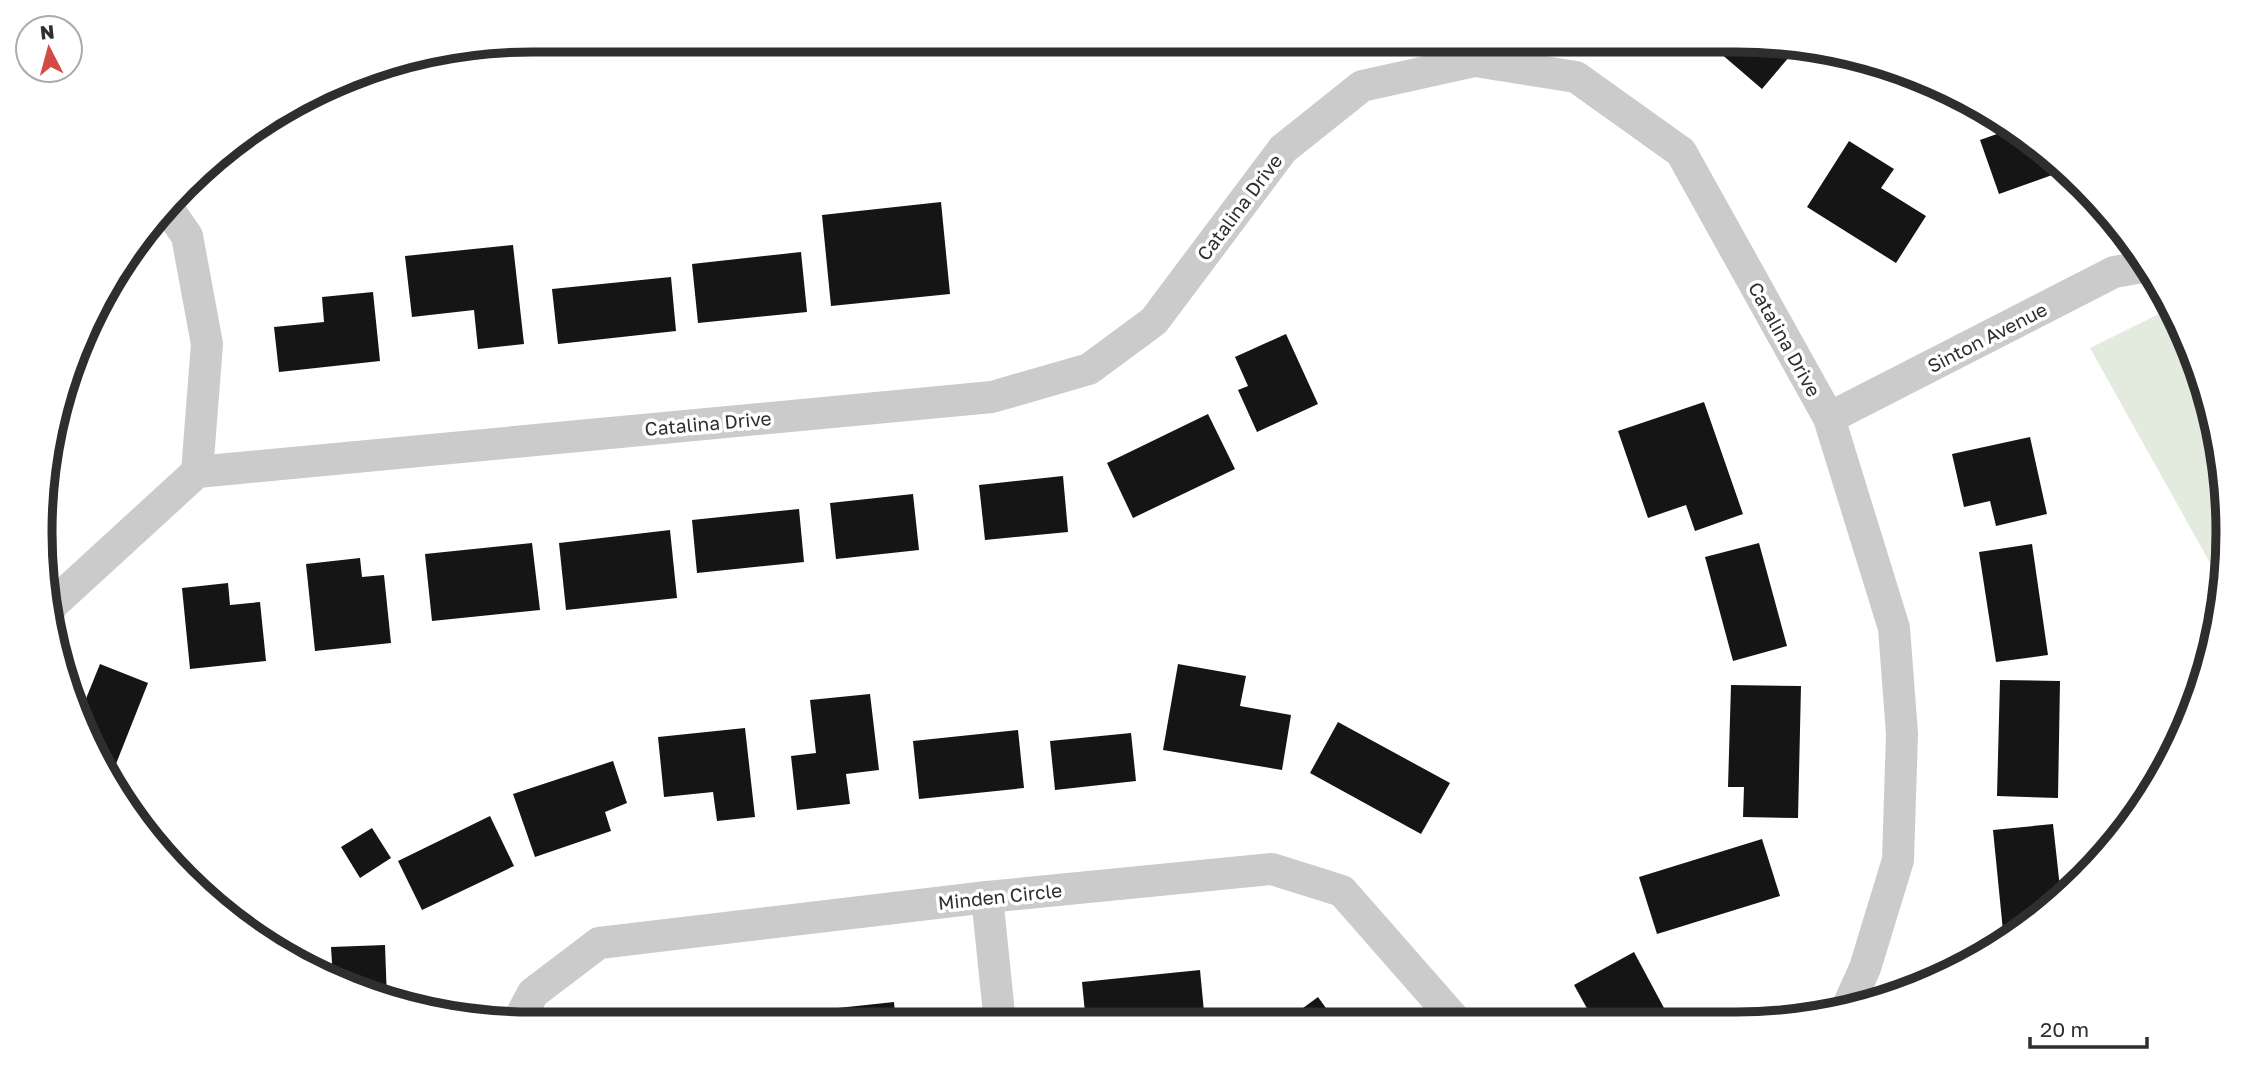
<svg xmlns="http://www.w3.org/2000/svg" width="2268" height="1065" font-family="'Golos Text',sans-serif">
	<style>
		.park { fill: #e3eade }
		.building { fill: #151515 }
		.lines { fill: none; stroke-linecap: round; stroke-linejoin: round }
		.minor { stroke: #cbcbcb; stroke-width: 32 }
		.labels { text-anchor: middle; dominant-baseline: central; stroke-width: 7; stroke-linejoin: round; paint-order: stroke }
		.street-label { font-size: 19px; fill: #2e2e2e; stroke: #fff }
		.rim { fill: none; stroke: #2e2e2e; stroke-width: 9 }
	</style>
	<rect width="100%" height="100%" fill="#fff"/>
	<polygon class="park" points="2171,308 2190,344 2218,436 2228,532 2223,586 2090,348"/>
	<g class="building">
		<polygon points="1705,40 1736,40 1789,45 1795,50 1762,89"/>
		<polygon points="2014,128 2066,170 1999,194 1980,140"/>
		<polygon points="1849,141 1894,169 1881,188 1926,216 1896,263 1807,207"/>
		<polygon points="941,202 950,294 831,306 822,215"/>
		<polygon points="513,245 524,344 478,349 474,310 412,317 405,256"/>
		<polygon points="801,252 807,312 698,323 692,264"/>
		<polygon points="671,277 676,331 558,344 552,289"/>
		<polygon points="373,292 380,361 279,372 274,327 324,322 322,297"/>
		<polygon points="1286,334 1318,404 1257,432 1238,390 1248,386 1235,357"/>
		<polygon points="1704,402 1743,514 1695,531 1686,505 1648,518 1618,431"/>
		<polygon points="1208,414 1235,469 1133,518 1107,463"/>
		<polygon points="2030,437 2047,514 1996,526 1990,501 1964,507 1952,454"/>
		<polygon points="1063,476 1068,532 985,540 979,485"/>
		<polygon points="913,494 919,550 836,559 830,503"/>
		<polygon points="799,509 804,562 697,573 692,520"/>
		<polygon points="670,530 677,598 566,610 559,543"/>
		<polygon points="532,543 540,610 432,621 425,554"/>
		<polygon points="1759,543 1787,646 1733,661 1705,557"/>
		<polygon points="2032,544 2048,655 1996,662 1979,552"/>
		<polygon points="360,558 362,577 384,575 391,643 315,651 306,564"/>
		<polygon points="228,583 230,605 260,602 266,661 190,669 182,588"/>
		<polygon points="100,664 148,683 114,769 101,764 81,711"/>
		<polygon points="1178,664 1246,676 1240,706 1291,715 1282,770 1163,750"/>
		<polygon points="2000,680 2060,681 2058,798 1997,796"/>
		<polygon points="1731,685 1801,686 1798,818 1743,817 1744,787 1728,787"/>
		<polygon points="870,694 879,770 846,774 850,804 797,810 791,756 816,753 810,700"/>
		<polygon points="1338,722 1450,783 1421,834 1310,773"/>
		<polygon points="745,728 755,817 717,821 713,792 664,797 658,737"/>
		<polygon points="1018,730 1024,788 919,799 913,741"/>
		<polygon points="1131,733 1136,781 1055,790 1050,741"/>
		<polygon points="613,761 627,803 605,812 611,831 535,857 513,794"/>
		<polygon points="490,816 514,866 422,910 398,861"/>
		<polygon points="2053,824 2061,897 2035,923 2004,941 1993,830"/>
		<polygon points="372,828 391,858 360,878 341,847"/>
		<polygon points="1762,839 1780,896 1657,934 1639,877"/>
		<polygon points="385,945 387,1000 344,987 333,980 331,947"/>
		<polygon points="1634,952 1671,1021 1594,1021 1574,985"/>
		<polygon points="1200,970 1205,1022 1086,1023 1082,982"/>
		<polygon points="1318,997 1336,1022 1284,1022"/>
		<polygon points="894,1002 896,1024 793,1024 791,1013"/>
	</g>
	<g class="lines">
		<g class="minor">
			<polyline points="169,210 187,236 207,344 197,472"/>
			<polyline points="1829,418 2114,272 2149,266"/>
			<polyline points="197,472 992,397 1089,369 1154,321 1283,149 1362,86 1475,61 1576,77 1681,152 1829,418 1894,628 1902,734 1898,860 1865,968 1847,1008"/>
			<polyline points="48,613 53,604 197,472"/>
			<polyline points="987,897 1000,1023"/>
			<polyline points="517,1023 533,993 599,943 987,897 1272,869 1342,891 1457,1022"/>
		</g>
	</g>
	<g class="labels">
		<g class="street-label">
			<text transform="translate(1239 207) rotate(-53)">Catalina Drive</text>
			<text transform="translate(1987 337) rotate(-27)">Sinton Avenue</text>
			<text transform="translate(1785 339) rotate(61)">Catalina Drive</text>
			<text transform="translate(708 423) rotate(-5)">Catalina Drive</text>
			<text transform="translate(1000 896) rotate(-6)">Minden Circle</text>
		</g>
	</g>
	<path d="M0 0H2268V1065H0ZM532 52H1736A480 480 0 0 1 2216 532V532A480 480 0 0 1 1736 1012H532A480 480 0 0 1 52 532V532A480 480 0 0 1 532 52Z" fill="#fff" fill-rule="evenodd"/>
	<path class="rim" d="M532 52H1736A480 480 0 0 1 2216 532V532A480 480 0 0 1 1736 1012H532A480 480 0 0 1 52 532V532A480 480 0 0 1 532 52Z"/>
	<g transform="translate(49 49) rotate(354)"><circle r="33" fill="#ffffff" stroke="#ababab" stroke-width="2"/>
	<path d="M0-5L12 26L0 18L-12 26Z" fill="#d24b44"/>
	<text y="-10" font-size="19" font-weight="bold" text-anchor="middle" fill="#2e2e2e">N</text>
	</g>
	<path d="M2030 1037v10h117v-10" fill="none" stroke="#2e2e2e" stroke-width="3.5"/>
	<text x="2040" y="1037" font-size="21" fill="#2e2e2e" stroke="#ffffff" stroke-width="5" paint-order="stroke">20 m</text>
</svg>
